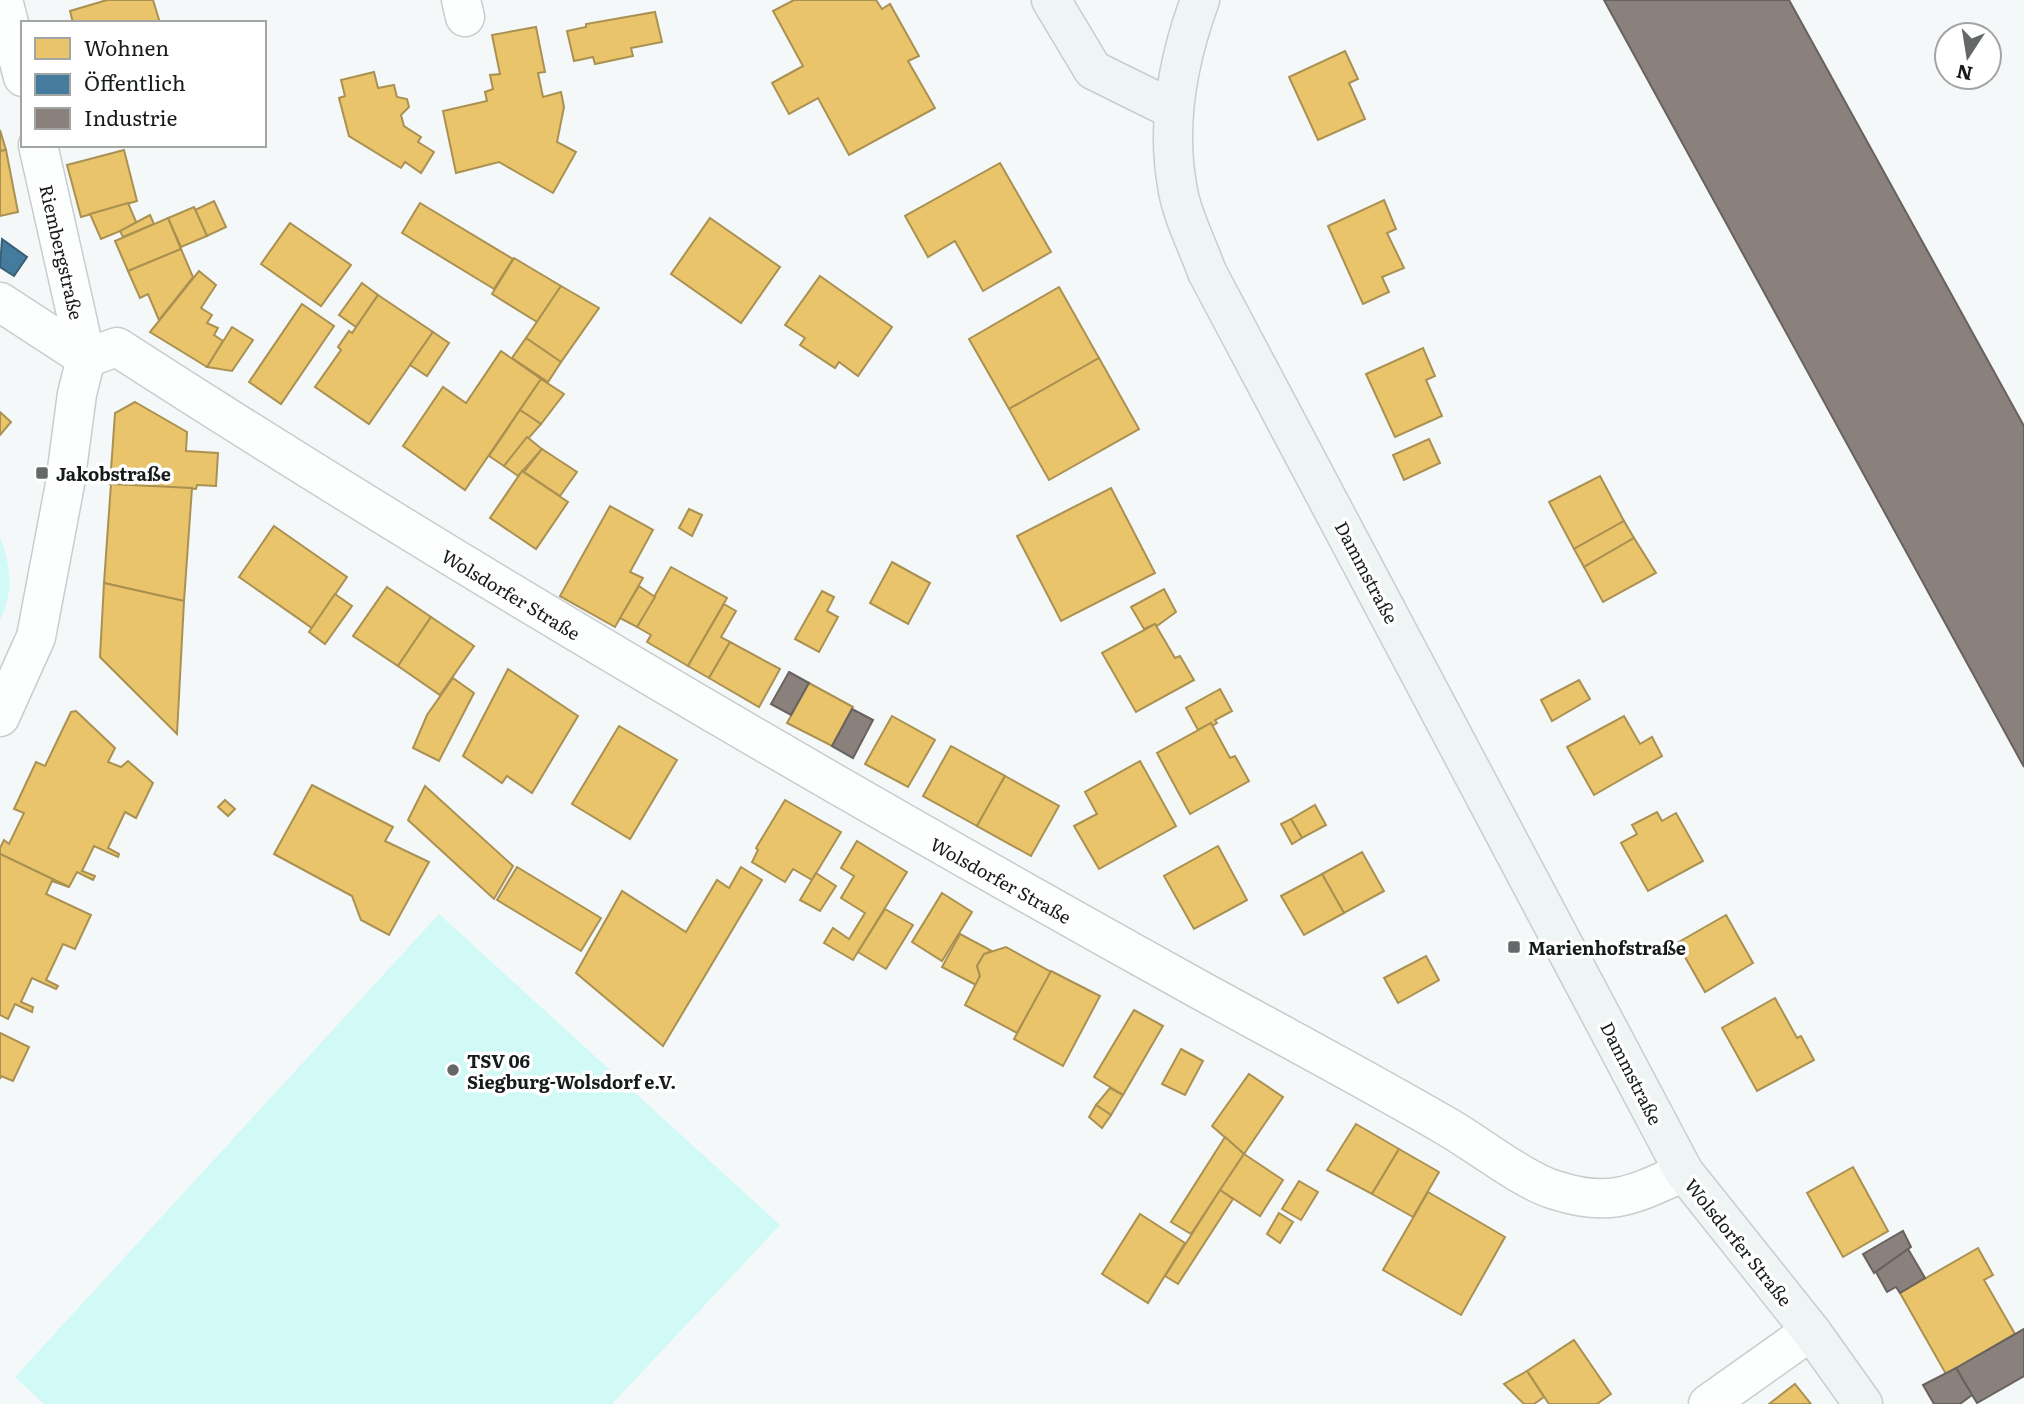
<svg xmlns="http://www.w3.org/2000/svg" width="2024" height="1404" font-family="Literata,serif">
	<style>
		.green { fill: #d1faf7 }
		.homes { fill: #e9c46a; stroke: #aa9152; stroke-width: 2 }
		.public { fill: #457b9d; stroke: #385e76; stroke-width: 2 }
		.industry { fill: #8a817c; stroke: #68625f; stroke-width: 2 }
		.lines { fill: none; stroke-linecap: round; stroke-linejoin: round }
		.street-casing { stroke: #cacdcd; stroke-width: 41 }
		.secondary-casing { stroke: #cacdcd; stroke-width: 41 }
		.street { stroke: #fdfefe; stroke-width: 38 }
		.secondary { stroke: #eff5f5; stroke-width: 38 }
		.poi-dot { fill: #656868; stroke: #fff; stroke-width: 2.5 }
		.labels { text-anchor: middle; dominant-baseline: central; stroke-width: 7; stroke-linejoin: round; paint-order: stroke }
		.street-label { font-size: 18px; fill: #181b1b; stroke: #fff }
		.poi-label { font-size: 18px; font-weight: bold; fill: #181b1b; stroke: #fff; text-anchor: start }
	</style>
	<rect width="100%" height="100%" fill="#f4f8f8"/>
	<g class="green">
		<path d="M 0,537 C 11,567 14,591 0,620 Z"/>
		<polygon points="439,914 780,1225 612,1404 44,1404 15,1377"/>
	</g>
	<g class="homes">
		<polygon points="107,0 153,0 160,23 73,23 70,11"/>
		<polygon points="794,0 876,0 882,9 890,4 919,56 908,61 935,108 849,155 818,98 789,114 772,83 803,66 773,11"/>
		<polygon points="655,12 662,42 631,48 633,56 595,64 593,57 574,61 567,31 586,27 586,24"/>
		<polygon points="536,27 545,72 538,73 543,97 561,92 564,107 557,142 576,152 553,193 499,162 456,173 443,111 487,101 485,92 493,89 490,75 500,74 492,35"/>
		<polygon points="1345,51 1358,79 1349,83 1365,119 1318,140 1289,77"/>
		<polygon points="374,72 378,88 394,85 397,97 407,99 409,107 401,115 404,126 421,137 418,142 434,152 421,173 405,162 401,168 349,136 339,98 345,96 341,80"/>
		<polygon points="0,130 6,150 0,151"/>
		<polygon points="6,150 18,212 0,216 0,151"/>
		<polygon points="124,150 137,201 81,217 67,165"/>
		<polygon points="1000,163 1051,252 983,291 955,241 928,257 905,216"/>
		<polygon points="1384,200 1396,229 1387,233 1404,268 1382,277 1389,292 1363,304 1328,226"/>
		<polygon points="214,201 226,227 207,236 195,210"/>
		<polygon points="128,203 137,224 101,239 90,214"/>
		<polygon points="420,203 513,259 494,289 402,233"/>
		<polygon points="194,207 207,236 181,247 168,218"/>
		<polygon points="150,215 154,224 123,237 120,231"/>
		<polygon points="168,218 181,249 128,271 115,241"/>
		<polygon points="710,218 780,267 741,323 671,274"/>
		<polygon points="290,223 351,265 321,306 261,264"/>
		<polygon points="181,249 193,277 159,320 148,294 140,298 128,271"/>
		<polygon points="514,258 561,286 537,322 492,294"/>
		<polygon points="199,271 216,285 201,308 212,315 207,323 218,328 214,335 223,341 207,367 150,332"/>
		<polygon points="820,276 892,327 858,376 839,362 835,368 800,345 805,338 785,325"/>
		<polygon points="362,283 378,295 356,327 339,315"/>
		<polygon points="561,286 599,308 561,362 526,338"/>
		<polygon points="1059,287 1099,358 1009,409 969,339"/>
		<polygon points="378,295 433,332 369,424 315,387 341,350 338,347 349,331 352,333"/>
		<polygon points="302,304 334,326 281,404 249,382"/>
		<polygon points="232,327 253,340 232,371 207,367"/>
		<polygon points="433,332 449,343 427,376 410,365"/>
		<polygon points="526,338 561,362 548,382 512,358"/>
		<polygon points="1423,348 1435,376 1426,380 1442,416 1395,437 1366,374"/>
		<polygon points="501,351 541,379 465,490 403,446 443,387 466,403"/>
		<polygon points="1099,358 1139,429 1049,480 1009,409"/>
		<polygon points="541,379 564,394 541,424 520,410"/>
		<polygon points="135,402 187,432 186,451 218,453 216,486 197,485 196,489 110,484 115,413"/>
		<polygon points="520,410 541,424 504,466 489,456"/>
		<polygon points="0,412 11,422 0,435"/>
		<polygon points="527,437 542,449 518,476 504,466"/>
		<polygon points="1429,439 1440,463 1404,480 1393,455"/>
		<polygon points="542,449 577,472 560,496 524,472"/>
		<polygon points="522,471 568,502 536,549 490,518"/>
		<polygon points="1600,476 1624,521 1574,549 1549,502"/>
		<polygon points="111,484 192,488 184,601 104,583"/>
		<polygon points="1111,488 1155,573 1061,621 1017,536"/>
		<polygon points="610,506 653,530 630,572 643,578 615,627 560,596"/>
		<polygon points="689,509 702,515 692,536 679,528"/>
		<polygon points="1624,521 1634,538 1584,567 1574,549"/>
		<polygon points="274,526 347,577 312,628 239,577"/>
		<polygon points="1634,538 1656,573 1603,602 1584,567"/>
		<polygon points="892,562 930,583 908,624 870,603"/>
		<polygon points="671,567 727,598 688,666 647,642 651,635 637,627"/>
		<polygon points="104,583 184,601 177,734 100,657"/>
		<polygon points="639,586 655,597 637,627 620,618"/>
		<polygon points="387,587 431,617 398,666 353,636"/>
		<polygon points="1164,589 1176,612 1157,626 1155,624 1144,629 1131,607"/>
		<polygon points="822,591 834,597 827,611 838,617 819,652 795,639"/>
		<polygon points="335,594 352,606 325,644 309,632"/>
		<polygon points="724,604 736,611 721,637 730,642 709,678 688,666"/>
		<polygon points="431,617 474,646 440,695 398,666"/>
		<polygon points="1155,624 1175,658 1180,656 1194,680 1136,712 1102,653"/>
		<polygon points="730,642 780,669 759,707 709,678"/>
		<polygon points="508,669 578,716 532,793 507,776 502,783 463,756"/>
		<polygon points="453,678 474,693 439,761 413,748 427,715"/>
		<polygon points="1579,680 1590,699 1552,721 1541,700"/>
		<polygon points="809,683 853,707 832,746 787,723"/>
		<polygon points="1220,689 1232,711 1215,720 1217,723 1212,726 1211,723 1198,730 1186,708"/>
		<polygon points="76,711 115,748 108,762 121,767 128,761 153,783 136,818 125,812 108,848 119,854 118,857 94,846 82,871 95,876 93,880 77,872 69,887 0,854 0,848 4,840 9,844 24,813 14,809 36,762 45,766 71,712"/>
		<polygon points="892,716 935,740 908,787 865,764"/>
		<polygon points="1624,716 1640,744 1652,737 1662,756 1594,795 1567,747"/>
		<polygon points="1211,723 1230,758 1235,756 1249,781 1190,814 1157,753"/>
		<polygon points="619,726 677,760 630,839 572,804"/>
		<polygon points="951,746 1005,776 977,826 923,796"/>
		<polygon points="1140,761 1176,826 1099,869 1074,826 1097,814 1085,792"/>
		<polygon points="1005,776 1059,806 1031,856 977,826"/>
		<polygon points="312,785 393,827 385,841 429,862 389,935 361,920 352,896 274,854"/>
		<polygon points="425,786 513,866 494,899 408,820"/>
		<polygon points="225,800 235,809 228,816 218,807"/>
		<polygon points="785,800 841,832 812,880 793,869 785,882 752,862 758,850 756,848"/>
		<polygon points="1315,805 1326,825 1302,838 1291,819"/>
		<polygon points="1657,812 1662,821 1676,813 1703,861 1648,891 1621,843 1637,834 1632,825"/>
		<polygon points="1291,819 1302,838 1292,844 1281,824"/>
		<polygon points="857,841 907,872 853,960 824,943 833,928 849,939 865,913 841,898 854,876 841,868"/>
		<polygon points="1218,846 1247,900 1194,929 1164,876"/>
		<polygon points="1362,852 1384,891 1344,913 1322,874"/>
		<polygon points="0,854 69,887 52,881 46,894 91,915 75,949 63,944 46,980 58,986 56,989 32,978 21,1002 33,1007 32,1012 15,1004 8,1019 0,1015"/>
		<polygon points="517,867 601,918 581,951 497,900"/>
		<polygon points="741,867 762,880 663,1046 576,973 622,891 686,932 717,880 729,888"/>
		<polygon points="816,873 836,886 820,911 800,900"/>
		<polygon points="1322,874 1344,913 1304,935 1281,896"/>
		<polygon points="942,893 972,912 942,961 912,942"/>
		<polygon points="885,909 913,925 886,969 858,952"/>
		<polygon points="1726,915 1753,963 1705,992 1677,943"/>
		<polygon points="960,934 992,951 984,954 977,966 980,976 976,985 942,967"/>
		<polygon points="1006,947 1051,972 1017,1033 965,1005 980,976 977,966 984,954"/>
		<polygon points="1426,956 1439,980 1398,1003 1384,978"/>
		<polygon points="1051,971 1100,996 1063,1066 1014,1039"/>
		<polygon points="1775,998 1797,1038 1801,1036 1814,1060 1757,1091 1722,1028"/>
		<polygon points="1134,1010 1163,1026 1123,1095 1094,1077"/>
		<polygon points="0,1033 29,1047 13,1081 1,1076 0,1079"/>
		<polygon points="1181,1049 1203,1061 1185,1095 1162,1084"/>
		<polygon points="1249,1074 1283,1097 1244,1154 1212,1126"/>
		<polygon points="1110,1088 1123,1095 1111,1115 1096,1105"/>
		<polygon points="1096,1105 1111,1115 1102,1128 1089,1117"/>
		<polygon points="1356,1124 1399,1149 1372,1194 1327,1170"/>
		<polygon points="1225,1137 1244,1154 1191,1234 1171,1222"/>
		<polygon points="1399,1149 1439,1172 1413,1217 1372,1194"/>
		<polygon points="1244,1154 1283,1180 1260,1216 1220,1190"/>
		<polygon points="1853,1167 1888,1231 1843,1257 1807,1193"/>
		<polygon points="1299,1181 1318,1192 1301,1220 1282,1209"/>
		<polygon points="1220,1190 1233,1199 1178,1284 1165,1276"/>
		<polygon points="1428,1192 1505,1237 1461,1315 1383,1270"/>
		<polygon points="1279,1213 1293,1222 1280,1243 1267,1234"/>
		<polygon points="1140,1214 1185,1243 1148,1303 1102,1274"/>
		<polygon points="1978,1248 1993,1275 1984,1280 2015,1334 1946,1374 1900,1293"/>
		<polygon points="1574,1340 1611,1394 1597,1404 1549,1404 1527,1371"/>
		<polygon points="1527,1371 1544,1397 1534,1404 1524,1404 1504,1384"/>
		<polygon points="1795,1384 1811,1404 1769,1404"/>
	</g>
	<polygon class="public" points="2,239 27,257 14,276 0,267"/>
	<g class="industry">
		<polygon points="1604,0 1789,0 2024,426 2024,767"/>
		<polygon points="789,672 809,683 791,715 771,704"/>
		<polygon points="852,709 873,720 853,758 832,746"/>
		<polygon points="1903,1231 1911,1247 1874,1273 1863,1254"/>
		<polygon points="1908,1249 1925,1278 1900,1293 1896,1287 1887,1292 1876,1272"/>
		<polygon points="2024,1329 2024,1376 1977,1403 1956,1368"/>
		<polygon points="1956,1368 1972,1395 1960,1404 1934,1404 1923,1385"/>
	</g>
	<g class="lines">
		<g class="street-casing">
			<g id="street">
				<polyline points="3,0 23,77"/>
				<polyline points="461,0 465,17"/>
				<polyline points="0,302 86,358"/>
				<path d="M 86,358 L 117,347 C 470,575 832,786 1200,990 C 1282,1035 1365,1079 1446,1126 C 1476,1143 1524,1181 1555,1190 C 1610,1208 1633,1195 1684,1172"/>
				<polyline points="0,717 36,637 65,484 77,394 86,358 38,145"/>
				<polyline points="1708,1404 1811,1331"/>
			</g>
		</g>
		<g class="secondary-casing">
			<g id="secondary">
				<polyline points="1051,0 1093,70 1172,109"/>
				<path d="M 1200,0 C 1178,60 1166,122 1177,185 C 1181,214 1197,244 1207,272 L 1684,1172 L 1811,1331 L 1863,1404"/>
			</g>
		</g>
		<use href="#street" class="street"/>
		<use href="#secondary" class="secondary"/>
	</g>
	<g class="poi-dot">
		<rect x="35" y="466" width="14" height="14" rx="3.5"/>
		<rect x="1507" y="940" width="14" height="14" rx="3.5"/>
		<circle cx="453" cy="1070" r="7"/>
	</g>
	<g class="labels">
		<g class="street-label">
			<text transform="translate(62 252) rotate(77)">Riembergstraße</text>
			<text transform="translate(1367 572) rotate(62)">Dammstraße</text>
			<text transform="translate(511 594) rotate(31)">Wolsdorfer Straße</text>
			<text transform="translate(1001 880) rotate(29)">Wolsdorfer Straße</text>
			<text transform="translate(1632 1073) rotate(63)">Dammstraße</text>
			<text transform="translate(1739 1242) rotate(51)">Wolsdorfer Straße</text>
		</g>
		<g class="poi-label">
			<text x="56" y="473">Jakobstraße</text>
			<text x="1528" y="947">Marienhofstraße</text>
			<text x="467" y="1060">TSV 06<tspan x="467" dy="21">Siegburg-Wolsdorf e.V.</tspan></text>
		</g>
	</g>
	<rect x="21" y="21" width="245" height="126" fill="#ffffff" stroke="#a3a4a4" stroke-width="2"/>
	<rect x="35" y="38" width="35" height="21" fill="#e9c46a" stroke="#a3a4a4" stroke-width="2"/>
	<text x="84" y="56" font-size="21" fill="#181b1b">Wohnen</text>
	<rect x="35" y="74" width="35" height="21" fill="#457b9d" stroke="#a3a4a4" stroke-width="2"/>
	<text x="84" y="91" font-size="21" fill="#181b1b">Öffentlich</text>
	<rect x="35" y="108" width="35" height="21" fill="#8a817c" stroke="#a3a4a4" stroke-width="2"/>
	<text x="84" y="126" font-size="21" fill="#181b1b">Industrie</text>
	<g transform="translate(1968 56) rotate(192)"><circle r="33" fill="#ffffff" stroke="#a3a4a4" stroke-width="2"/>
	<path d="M0-5L12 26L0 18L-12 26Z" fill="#656868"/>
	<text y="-10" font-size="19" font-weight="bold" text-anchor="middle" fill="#181b1b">N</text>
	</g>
</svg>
